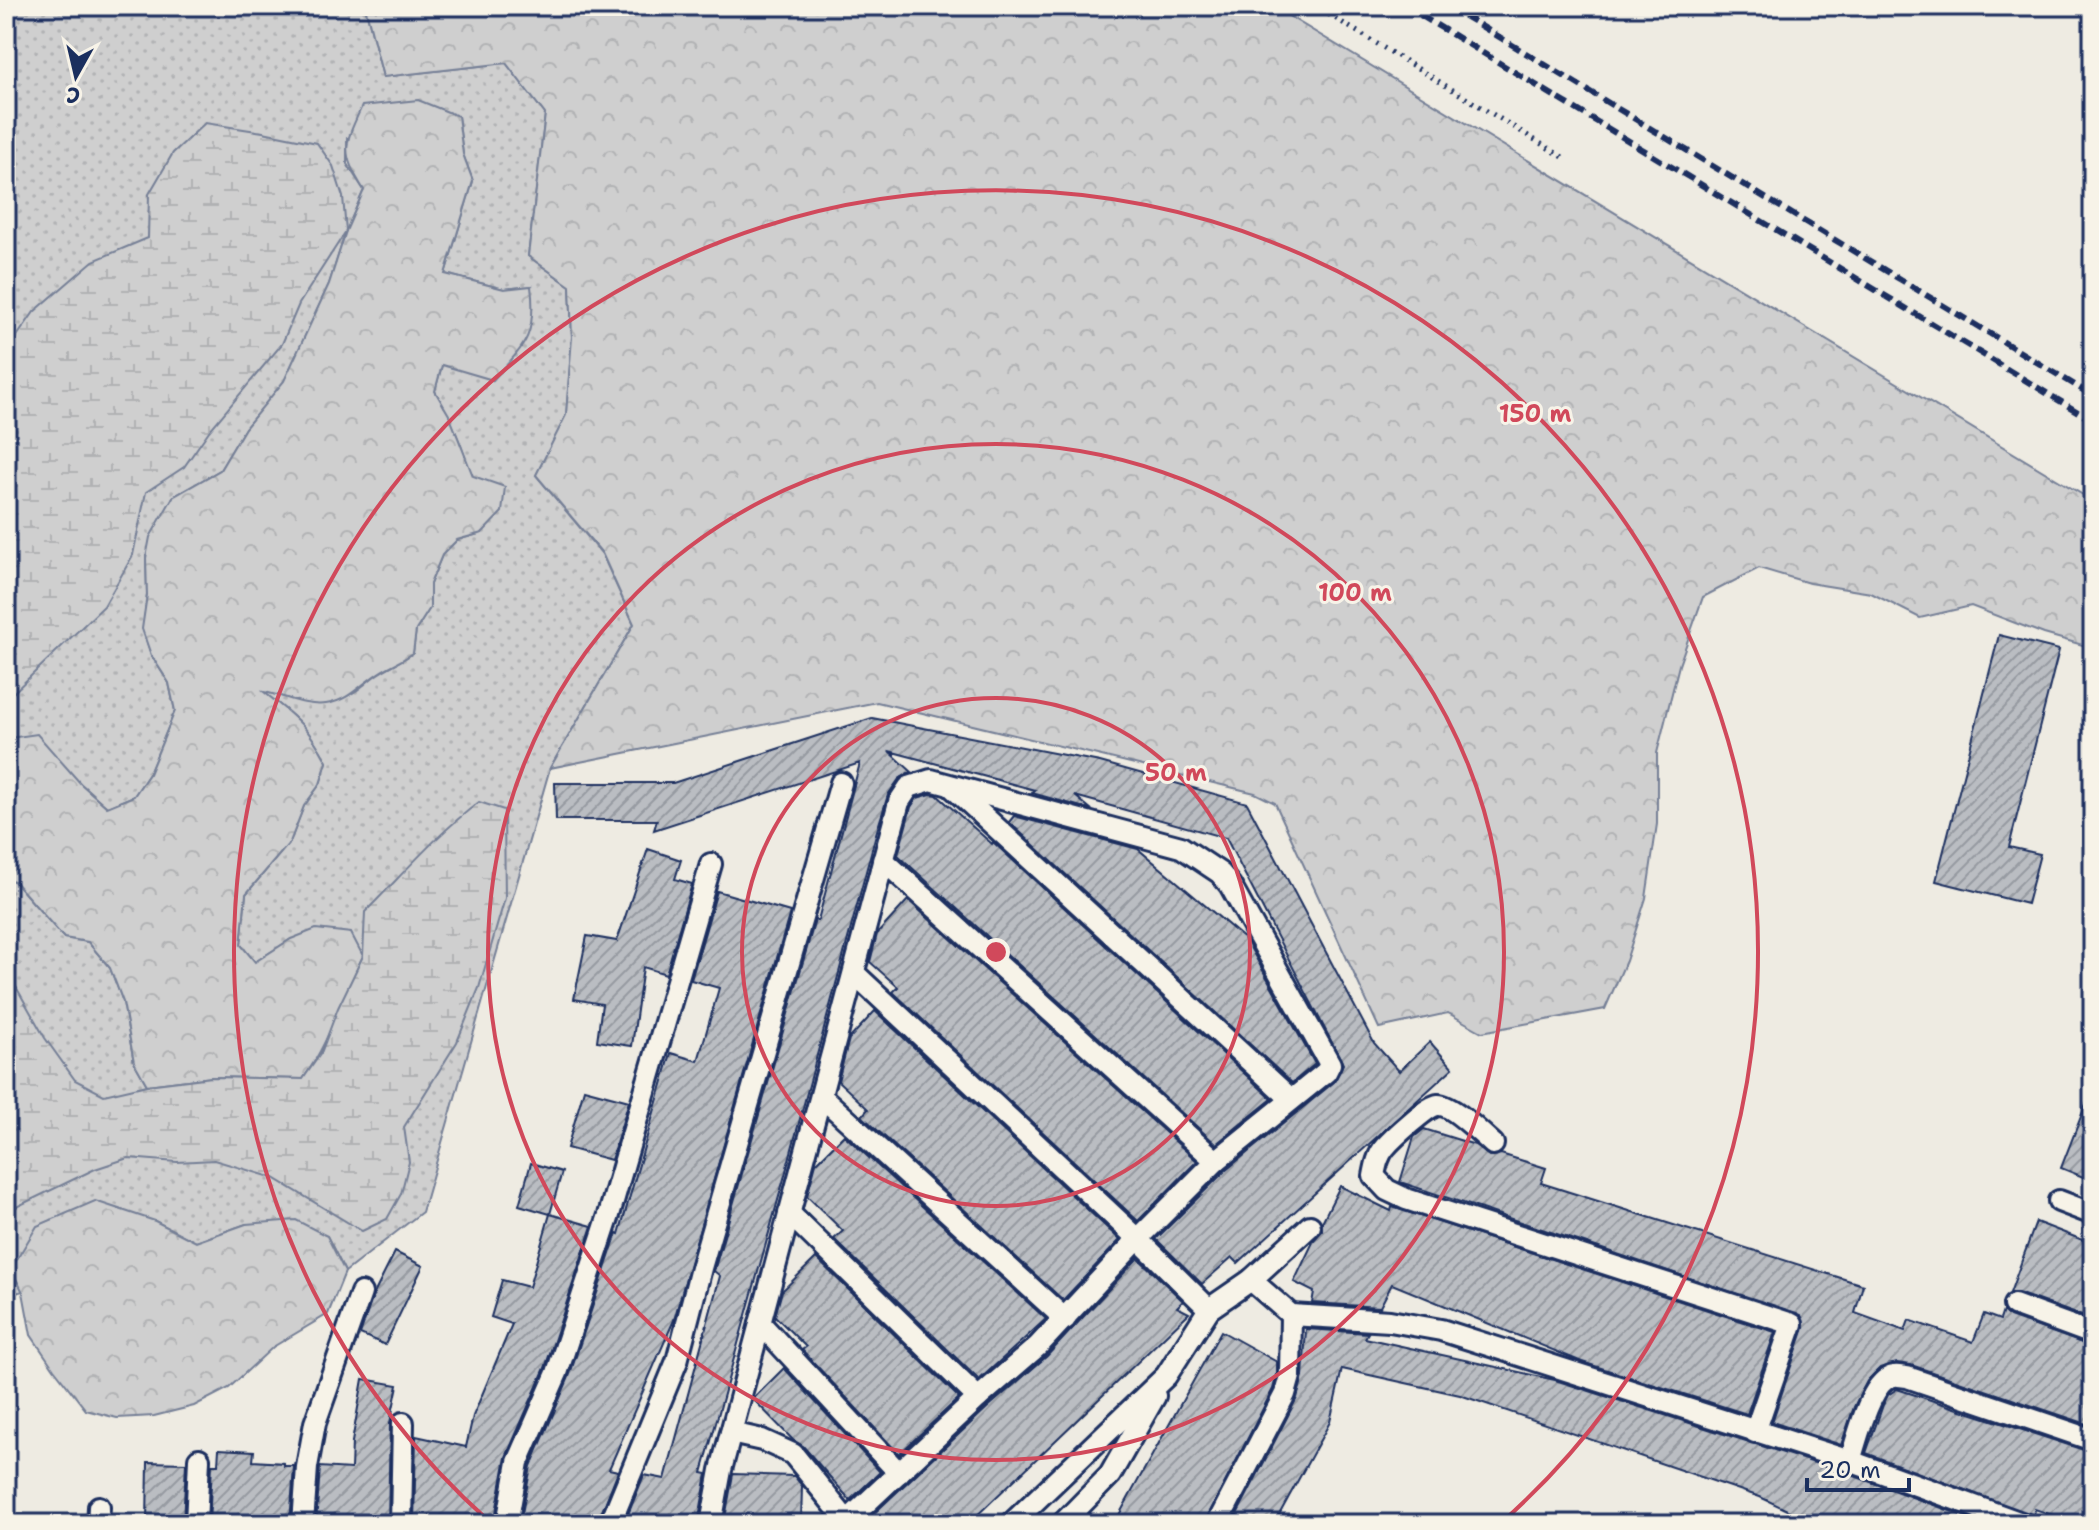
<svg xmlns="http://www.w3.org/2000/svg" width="2099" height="1530" font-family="'Shantell Sans',sans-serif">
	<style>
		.grass { fill: url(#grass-dots); stroke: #757f96; stroke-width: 2 }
		.forest { fill: url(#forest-crowns); stroke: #757f96; stroke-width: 2 }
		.wetland { fill: url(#wetland-marsh); stroke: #757f96; stroke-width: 2 }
		.building { fill: url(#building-hatch); stroke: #1b2f5e; stroke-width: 2 }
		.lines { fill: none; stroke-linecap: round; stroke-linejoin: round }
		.lane-casing { stroke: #1b2f5e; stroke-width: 26 }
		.path { stroke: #1b2f5e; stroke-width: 5; stroke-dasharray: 2 6; stroke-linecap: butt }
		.lane { stroke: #f7f3e8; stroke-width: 20 }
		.rail { stroke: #1b2f5e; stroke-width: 6; stroke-dasharray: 12 6; stroke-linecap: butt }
		.ring { fill: none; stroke: #d1495b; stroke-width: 4 }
		.centre { fill: #d1495b; stroke: #f7f3e8; stroke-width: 4 }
		.ring-label { font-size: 24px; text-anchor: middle; font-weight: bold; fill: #d1495b; stroke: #f7f3e8; stroke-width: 6; stroke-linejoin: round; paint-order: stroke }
	</style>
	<defs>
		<pattern id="grass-dots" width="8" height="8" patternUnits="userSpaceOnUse" patternTransform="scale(2)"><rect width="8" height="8" fill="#cfcfcf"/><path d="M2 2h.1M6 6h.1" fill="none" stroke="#b1b2b4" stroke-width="1.8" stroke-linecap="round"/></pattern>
		<pattern id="forest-crowns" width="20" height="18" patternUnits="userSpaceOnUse" patternTransform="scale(2)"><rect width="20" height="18" fill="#cfcfcf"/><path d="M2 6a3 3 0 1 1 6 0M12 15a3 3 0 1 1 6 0" fill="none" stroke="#b1b2b4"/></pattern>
		<pattern id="wetland-marsh" width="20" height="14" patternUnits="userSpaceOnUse" patternTransform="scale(2)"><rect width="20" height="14" fill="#cfcfcf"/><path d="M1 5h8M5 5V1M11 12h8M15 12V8" fill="none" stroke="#b1b2b4"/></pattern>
		<pattern id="building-hatch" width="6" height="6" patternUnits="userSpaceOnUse" patternTransform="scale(2)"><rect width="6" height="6" fill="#babdc2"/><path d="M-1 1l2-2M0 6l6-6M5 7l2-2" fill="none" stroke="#969aa1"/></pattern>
	</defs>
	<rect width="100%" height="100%" fill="#eeebe2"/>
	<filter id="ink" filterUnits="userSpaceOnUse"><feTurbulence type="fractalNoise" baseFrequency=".0125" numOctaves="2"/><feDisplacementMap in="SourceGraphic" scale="16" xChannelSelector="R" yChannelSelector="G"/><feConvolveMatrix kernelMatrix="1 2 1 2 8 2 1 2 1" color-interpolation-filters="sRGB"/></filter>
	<g filter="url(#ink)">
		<path class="grass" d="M 6,6 L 365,6 L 383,77 L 506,63 L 545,114 L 528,256 L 570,286 L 572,337 L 566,416 L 536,475 L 602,554 L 634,624 L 550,768 L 422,1212 L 345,1272 L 327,1236 L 246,1224 L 196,1242 L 155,1221 L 11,1269 L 23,1291 L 6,1296 L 6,879 L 14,881 L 64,938 L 88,942 L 110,968 L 123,1002 L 134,1062 L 147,1085 L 269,1077 L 303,1079 L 321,1053 L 338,1008 L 291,939 L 255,962 L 241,945 L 246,894 L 290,842 L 304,806 L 320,784 L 327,762 C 307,725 294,716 262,691 C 296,700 324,712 356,691 C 365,685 372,677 381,672 C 392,665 402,661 413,653 L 416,630 L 430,608 L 430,584 L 442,555 L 457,540 L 482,533 C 473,477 464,441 435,391 L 442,365 L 531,286 L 504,289 L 445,274 L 473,181 L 463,154 L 458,116 L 347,138 L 347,164 L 364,190 L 346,231 L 329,284 L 284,382 L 245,428 L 220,470 L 173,497 L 146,558 L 147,595 L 143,629 L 151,655 L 169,683 L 175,711 L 149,774 L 134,796 L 107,807 L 81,784 L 6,735 Z"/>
		<g class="forest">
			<polygon points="365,6 1272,6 2093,501 2093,648 2044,634 1971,606 1920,618 1871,593 1809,583 1759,568 1703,597 1679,665 1657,753 1657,824 1646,898 1626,961 1605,1009 1482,1032 1448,1013 1379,1028 1275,803 1255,793 877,702 550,768 634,624 602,553 536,475 566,415 572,337 570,286 528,256 545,114 506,63 383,77"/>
			<path d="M 418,100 L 458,116 L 463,154 L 473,181 L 445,274 L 504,289 L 531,286 C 537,336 525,345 493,380 L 442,365 L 435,391 L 449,415 L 473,476 L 505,487 L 502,512 L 482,533 L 457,540 L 442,555 L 430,584 L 430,608 L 416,630 L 413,653 C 402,661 391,665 380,672 C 362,683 349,701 326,704 C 305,707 283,695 264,692 C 295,717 308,726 327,762 L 320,784 L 304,806 L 290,842 L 246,894 L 241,945 L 255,962 L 291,939 L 316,929 L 351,933 L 363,956 C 343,997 329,1043 303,1079 L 212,1077 L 147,1085 L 134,1062 L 123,1002 L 110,968 L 88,942 L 64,938 L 14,881 L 6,879 L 6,735 L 10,738 L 37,734 L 81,784 L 107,807 L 134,796 L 149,774 L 175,711 L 169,683 L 151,655 L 142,629 L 147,595 L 146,558 L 150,537 L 173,497 L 220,470 L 245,428 L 284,381 L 329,284 L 346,231 L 364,190 C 340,152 344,145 362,106 Z"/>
			<polygon points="95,1201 155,1221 196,1242 246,1224 296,1220 327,1236 345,1272 328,1314 273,1347 229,1388 194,1406 154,1416 117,1418 86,1410 54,1369 31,1335 23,1292 11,1269 37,1226"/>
		</g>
		<g class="wetland">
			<polygon points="205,123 263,132 317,143 333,166 343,197 346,231 299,304 282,344 209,431 184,467 146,492 133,555 104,606 12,694 6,695 6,352 34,312 93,261 148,238 149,194 173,153"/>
			<path d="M 479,802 L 504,810 L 505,898 L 479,988 L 457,1042 L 404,1127 L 409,1162 L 401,1194 L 387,1219 L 362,1231 L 274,1178 L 214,1160 L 177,1162 L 128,1158 L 95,1169 L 6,1212 L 6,969 L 45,1038 L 75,1080 L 104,1095 L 147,1085 L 212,1077 L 303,1079 L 321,1053 L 338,1008 L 363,956 L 365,912 C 402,875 437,834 479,802 Z"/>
		</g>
		<g class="building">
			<polygon points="1999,635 2059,650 2009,847 2040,854 2027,904 1936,881"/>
			<polygon points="872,718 1100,762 1247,803 1374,1043 1399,1071 1430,1042 1453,1068 1238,1263 1232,1257 1202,1284 1156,1239 1225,1171 1334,1082 1343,1064 1226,838 1075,796 1092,810 1032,793 1035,790 889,751 912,772 899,779 888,795 876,834 785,1175 702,1473 707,1474 698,1524 624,1524 644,1475 665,1479 720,1276 714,1271 815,920 818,920 860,763 654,830 657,820 556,820 555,783 673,783"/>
			<polygon points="931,794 937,795 992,844 993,842 1272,1099 1216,1144 898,855 911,807 917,798"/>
			<polygon points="1014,816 1138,849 1246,940 1315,1064 1292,1083 1009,822"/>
			<polygon points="648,849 681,860 675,879 692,884 666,974 643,967 632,1046 597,1041 602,1004 574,999 587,936 617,941"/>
			<polygon points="717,891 790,912 674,1320 609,1469 618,1471 597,1524 520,1524 531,1466 569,1377 617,1233 619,1234 671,1053 698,1061 719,988 691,980"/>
			<polygon points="908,900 1197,1161 1138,1221 893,992 898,987 870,962 877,934"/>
			<polygon points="875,1011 1120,1240 1063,1300 862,1116 868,1109 838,1081 849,1039"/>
			<polygon points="584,1089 629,1101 611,1160 567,1148"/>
			<polygon points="2091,1091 2093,1092 2093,1181 2061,1168"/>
			<polygon points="1424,1129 1475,1145 1489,1156 1501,1154 1546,1168 1541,1183 1863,1285 1855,1313 1905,1331 1909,1320 1973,1342 1984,1314 2000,1320 2003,1311 2010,1317 2093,1347 2093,1426 1911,1365 1897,1363 1880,1368 1867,1381 1854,1407 1841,1445 1772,1422 1804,1328 1801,1315 1400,1182 1414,1137"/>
			<polygon points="844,1135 1046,1319 979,1380 834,1239 843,1231 807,1196 816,1163"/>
			<polygon points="531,1163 562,1172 550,1214 519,1205"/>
			<polygon points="1340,1186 1391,1211 1392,1207 1775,1332 1747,1414 1582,1362 1392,1284 1380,1307 1312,1303 1314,1292 1294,1282 1314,1240 1322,1231 1322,1222"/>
			<polygon points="550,1214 592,1226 545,1368 506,1457 494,1524 414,1524 416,1436 466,1447 473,1416 512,1324 491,1317 502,1280 529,1287"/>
			<polygon points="2036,1222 2093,1244 2093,1320 2018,1293 2010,1293"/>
			<polygon points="395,1252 423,1266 385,1345 360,1334 373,1296"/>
			<polygon points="816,1258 959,1398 899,1454 802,1350 806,1347 775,1316 782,1291"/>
			<polygon points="1138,1258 1183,1301 1177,1307 1189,1313 968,1524 873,1524 868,1519 987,1408 1047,1356"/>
			<polygon points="1306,1329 1368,1333 1365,1338 1555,1380 1846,1473 1986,1524 1817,1524 1760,1497 1460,1395 1342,1369 1330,1422 1274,1524 1232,1524 1297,1398 1303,1377"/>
			<polygon points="1221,1331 1277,1362 1277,1374 1273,1389 1204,1524 1114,1524"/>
			<polygon points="784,1368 880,1472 850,1500 803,1446 793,1440 753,1399"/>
			<polygon points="363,1379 398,1385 390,1423 388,1524 316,1524 320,1467 351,1469 352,1442"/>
			<polygon points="1897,1389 2093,1453 2093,1524 2078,1524 2035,1509 2034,1516 1866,1453 1883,1405 1888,1395"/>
			<polygon points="219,1449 254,1451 253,1461 284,1463 284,1466 294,1466 290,1524 209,1524 212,1464 218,1464"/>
			<polygon points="148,1462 186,1463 183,1524 147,1524"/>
			<polygon points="733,1474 794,1476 802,1486 801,1524 724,1524"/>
		</g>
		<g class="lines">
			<g class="lane-casing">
				<g id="lane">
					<polyline points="951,786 1291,1099"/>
					<polyline points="883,860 1216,1161"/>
					<polyline points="854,973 1138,1239 1209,1309"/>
					<polyline points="822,1097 1065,1319"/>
					<path d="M 1493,1144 C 1483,1135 1451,1104 1438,1105 C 1427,1106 1393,1138 1385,1147 C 1378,1155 1376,1165 1374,1176 L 1387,1190 L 1406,1199 L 1792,1324 L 1755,1432"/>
					<polyline points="2059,1201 2093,1214"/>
					<polyline points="789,1213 978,1398"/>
					<polyline points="2014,1305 2093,1334"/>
					<polyline points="1291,1315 1390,1321 1441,1330 1850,1461 2024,1524"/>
					<polyline points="760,1323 899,1473"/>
					<polyline points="731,1433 762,1440 793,1454 847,1521"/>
					<path d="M 1850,1461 C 1857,1440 1870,1379 1894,1376 C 1898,1375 1903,1377 1907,1377 L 2093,1440"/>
					<polyline points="98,1524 99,1507"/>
					<polyline points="196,1524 199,1459"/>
					<polyline points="303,1524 307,1467 315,1423 361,1293"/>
					<polyline points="401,1524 403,1423"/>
					<polyline points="507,1524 518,1462 557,1373 609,1215 711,864"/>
					<polyline points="610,1524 677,1361 701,1268 841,783"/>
					<polyline points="711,1524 721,1470 899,802 909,787 931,780 1181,847 1220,873 1230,885 1330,1064 1326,1072 1216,1161 1138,1239 1038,1346 978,1398 844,1524"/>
					<polyline points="1011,1524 1166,1376 1209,1309 1251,1280 1310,1226"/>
					<polyline points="1062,1524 1110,1475 1155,1396"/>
					<polyline points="1217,1524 1285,1394 1290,1376 1291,1315 1251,1280"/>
				</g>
			</g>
			<polyline class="path" points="1315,6 1563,157"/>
			<use href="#lane" class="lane"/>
			<g class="rail">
				<polyline points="1405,6 2093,421"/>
				<polyline points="1448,6 2093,396"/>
			</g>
		</g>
	</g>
	<g class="ring">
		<circle cx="996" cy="952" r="254"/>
		<circle cx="996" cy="952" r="508"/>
		<path d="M491 1523A762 762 0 1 1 1501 1523"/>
	</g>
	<circle cx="996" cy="952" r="12" class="centre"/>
	<g class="ring-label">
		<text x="1535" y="422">150 m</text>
		<text x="1355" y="601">100 m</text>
		<text x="1176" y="781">50 m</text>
	</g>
	<rect width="2099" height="1530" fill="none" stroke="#f7f3e8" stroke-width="32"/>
	<rect x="16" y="16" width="2067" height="1498" fill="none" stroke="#1b2f5e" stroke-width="3" filter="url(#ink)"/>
	<g transform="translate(76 76) rotate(188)" stroke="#f7f3e8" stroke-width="6" paint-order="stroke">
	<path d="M0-6L14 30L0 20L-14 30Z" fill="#1b2f5e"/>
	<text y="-12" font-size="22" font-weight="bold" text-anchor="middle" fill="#1b2f5e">С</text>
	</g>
	<path d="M1807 1478v12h102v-12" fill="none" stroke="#1b2f5e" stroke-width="4"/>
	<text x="1819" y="1478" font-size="24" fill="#1b2f5e" stroke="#f7f3e8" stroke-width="6" paint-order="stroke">20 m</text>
</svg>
